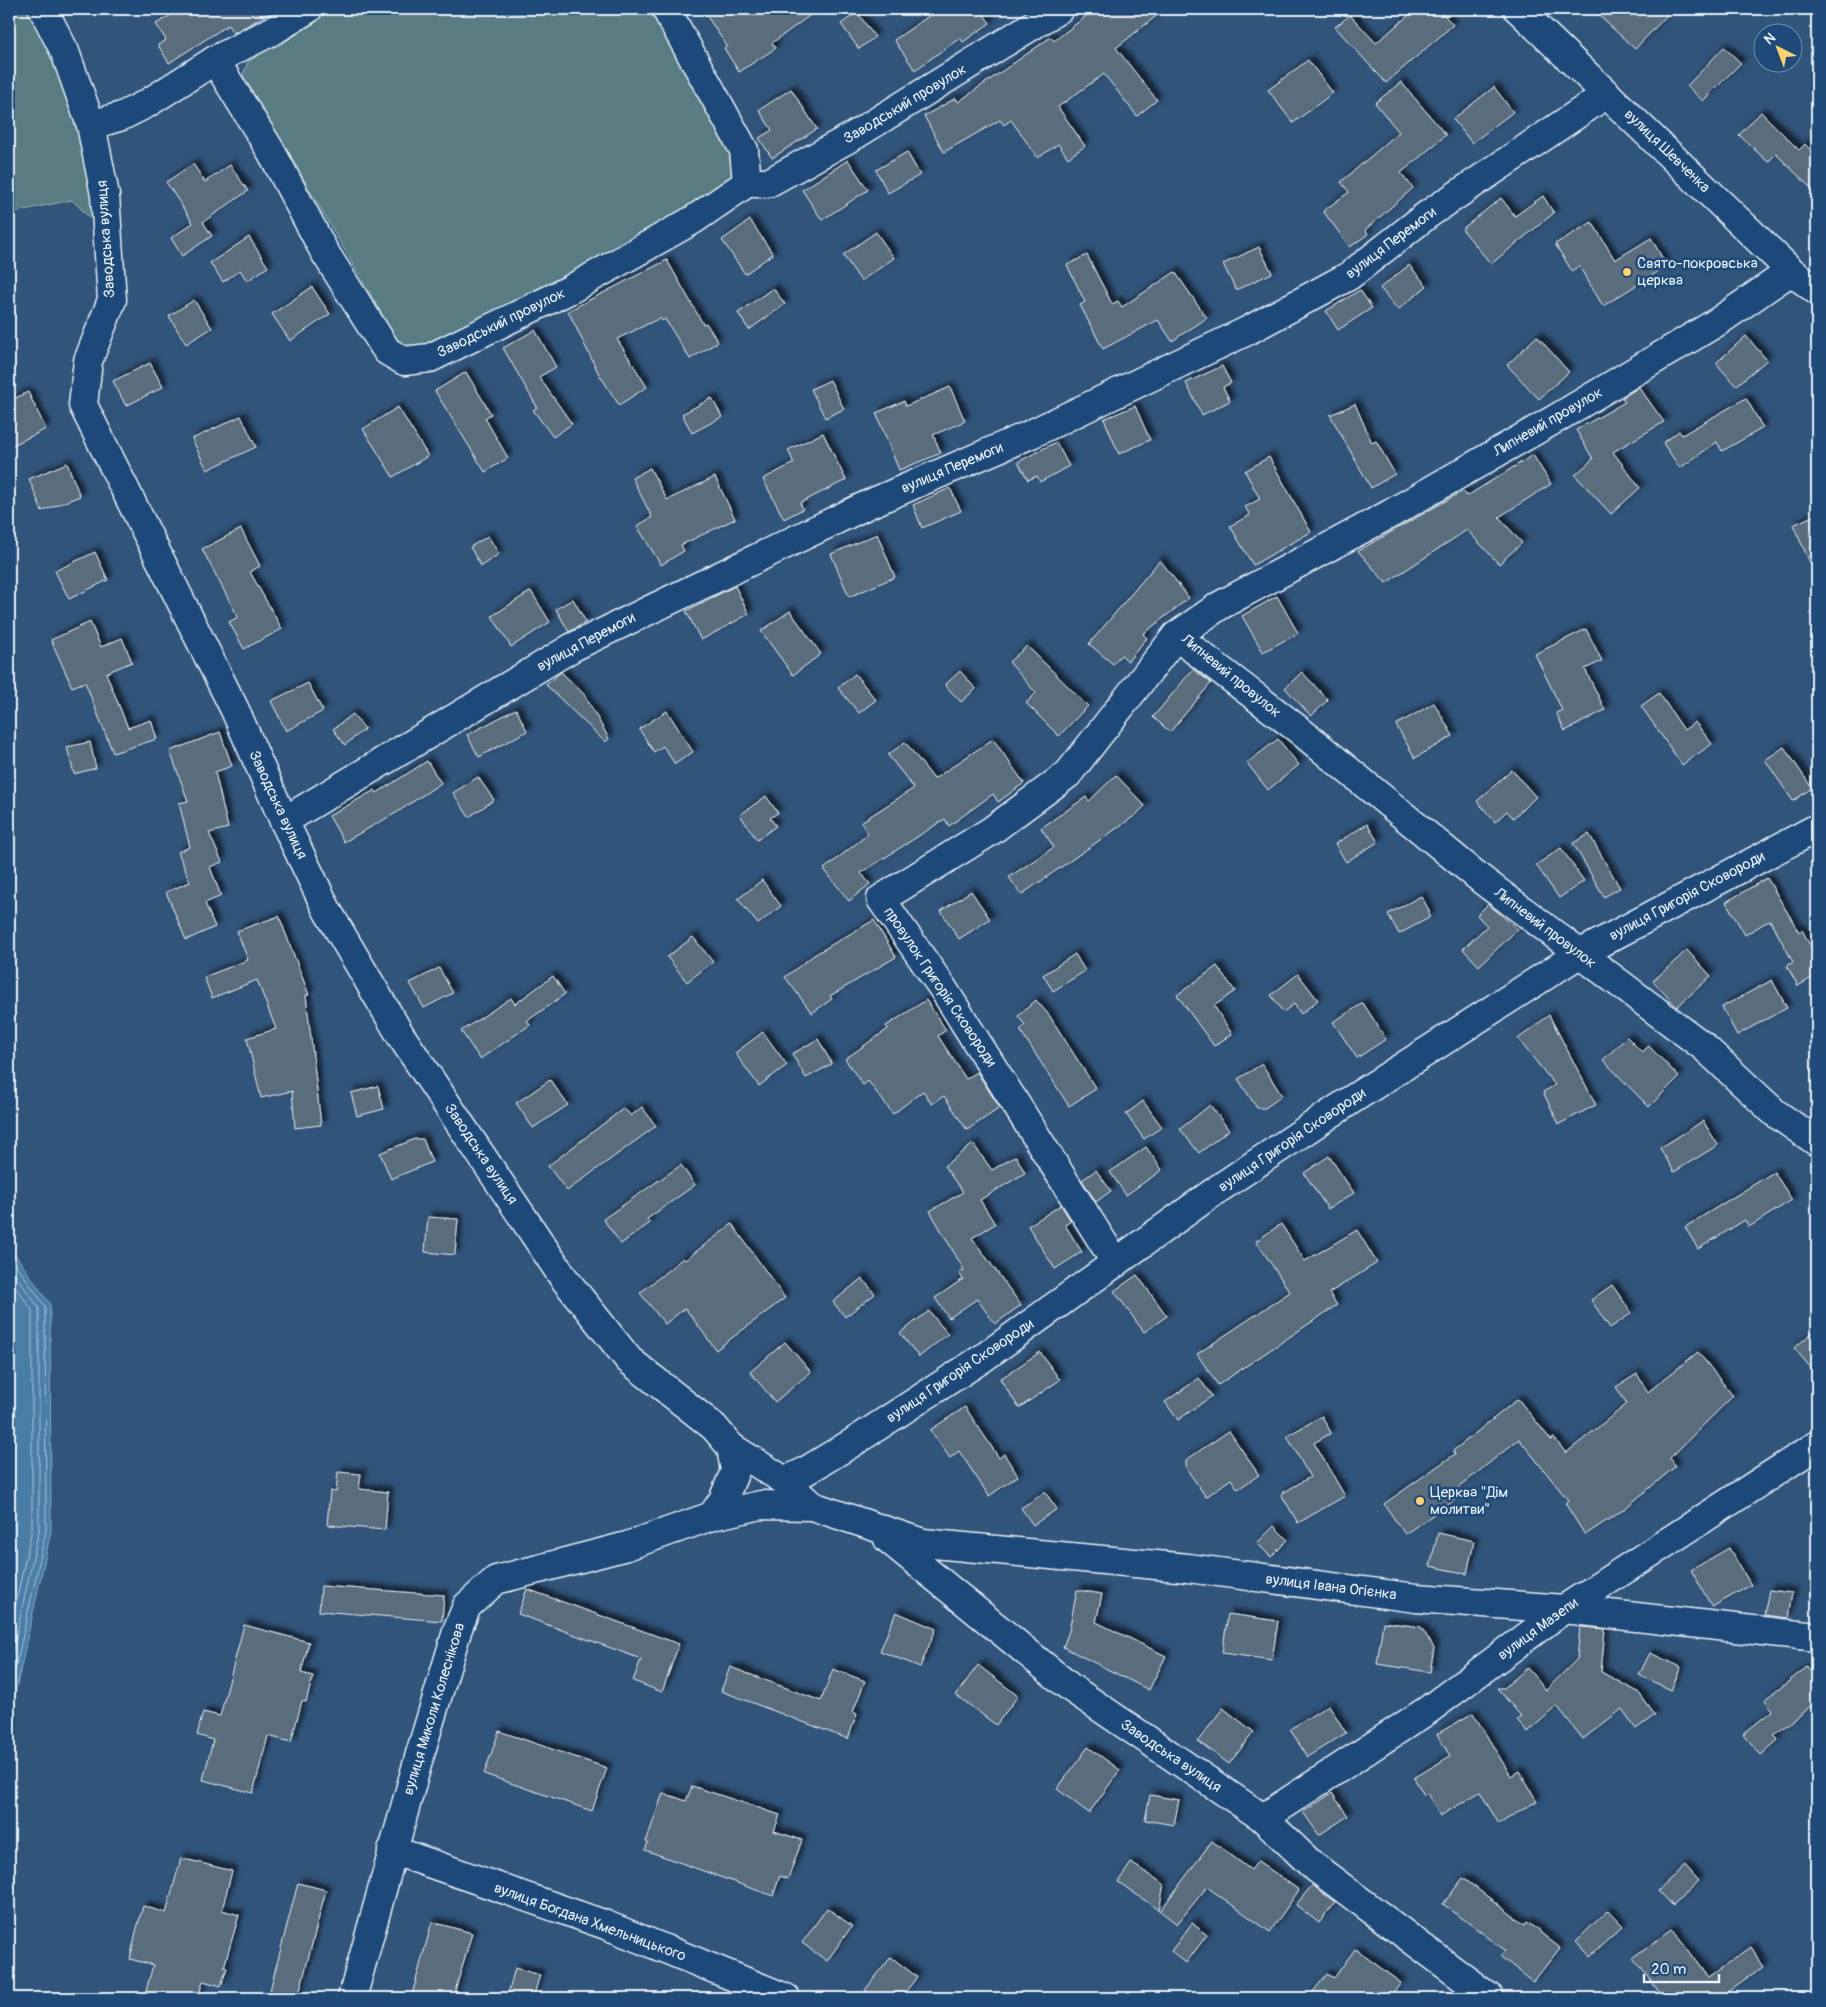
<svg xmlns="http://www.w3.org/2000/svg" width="1826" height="2007" font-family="Pangolin,sans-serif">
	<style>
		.green { fill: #597c81; stroke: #a0b6bc }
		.water { fill: #487da6; stroke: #88abc7 }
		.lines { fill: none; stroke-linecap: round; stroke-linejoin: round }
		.shore { stroke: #a8c3d7; stroke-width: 1 }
		.building { fill: #5a6d7c; stroke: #e8f1f8; filter: url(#shadow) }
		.minor-casing { stroke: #e8f1f8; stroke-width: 31 }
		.minor { stroke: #1f4a7a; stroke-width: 28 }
		.poi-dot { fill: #ffd166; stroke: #1f4a7a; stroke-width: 2 }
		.labels { text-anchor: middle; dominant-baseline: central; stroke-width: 5; stroke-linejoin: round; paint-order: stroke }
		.street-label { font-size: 15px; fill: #e8f1f8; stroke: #1f4a7a }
		.poi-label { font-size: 15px; fill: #e8f1f8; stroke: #1f4a7a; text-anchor: start }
	</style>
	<defs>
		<filter id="shadow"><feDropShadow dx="4.5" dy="-4.5" stdDeviation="2.5" flood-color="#0009"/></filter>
	</defs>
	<rect width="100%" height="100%" fill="#31547b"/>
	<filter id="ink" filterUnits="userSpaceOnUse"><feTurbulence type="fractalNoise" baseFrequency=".02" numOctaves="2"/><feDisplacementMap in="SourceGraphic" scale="10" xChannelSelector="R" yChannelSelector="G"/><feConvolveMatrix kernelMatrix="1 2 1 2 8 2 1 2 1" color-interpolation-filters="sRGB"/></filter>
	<g filter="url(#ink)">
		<g class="green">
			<polygon points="9,9 43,9 65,52 101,229 72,200 9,213"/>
			<polygon points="332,9 655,9 732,145 738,177 692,211 420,352 398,342 243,75 248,62"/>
		</g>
		<polygon class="water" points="9,1246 50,1304 51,1531 9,1721"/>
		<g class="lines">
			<g class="shore">
				<polyline points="9,1255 45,1306 46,1531 9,1698"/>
				<polyline points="9,1266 39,1308 39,1530 9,1669"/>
				<polyline points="9,1278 32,1310 32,1529 9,1634"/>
			</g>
		</g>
		<g class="building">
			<polygon points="181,9 278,9 233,33 228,25 169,63 158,45 166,40 156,24"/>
			<polygon points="702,9 819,9 772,43 776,48 739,72 724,48 727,46"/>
			<polygon points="939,9 980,9 990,23 963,42 960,38 915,70 894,40"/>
			<polygon points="1095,9 1165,9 1116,48 1157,100 1137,116 1104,74 1058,107 1085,146 1068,158 1058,144 1038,158 1011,120 1004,125 1000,120 944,152 924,116 956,98 958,102 1051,37 1054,41"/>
			<polygon points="1416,9 1439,9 1453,25 1386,83 1335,27 1350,15 1376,43"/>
			<polygon points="1592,9 1673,9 1635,49"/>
			<polygon points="857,12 875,37 859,49 841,24"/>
			<polygon points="1724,47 1741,63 1703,101 1687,86"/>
			<polygon points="1308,60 1333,93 1293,123 1268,90"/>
			<polygon points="1401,82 1446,135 1401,173 1413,188 1365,230 1368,234 1350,247 1323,211 1349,192 1341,182 1399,132 1375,103"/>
			<polygon points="1494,87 1513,112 1472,143 1453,119"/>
			<polygon points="791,89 817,129 772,158 759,138 772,130 759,110"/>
			<polygon points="1761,112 1799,150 1805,144 1817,157 1817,194 1776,154 1768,162 1739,135"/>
			<polygon points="907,152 920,175 888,193 876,170"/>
			<polygon points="848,160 868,190 822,220 802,190"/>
			<polygon points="193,164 205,182 230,165 248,191 203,222 212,236 182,256 171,238 193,223 166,182"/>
			<polygon points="1543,196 1554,213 1491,264 1462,229 1501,198 1515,216"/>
			<polygon points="750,220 773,254 745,274 722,240"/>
			<polygon points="1592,222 1615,260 1651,238 1667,266 1603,306 1579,266 1572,271 1555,244"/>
			<polygon points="876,232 894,258 861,281 843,255"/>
			<polygon points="249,237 268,267 247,281 240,270 223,282 210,263"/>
			<polygon points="1259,247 1272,273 1236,290 1223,264"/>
			<polygon points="1087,255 1112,304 1118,301 1122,307 1175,272 1207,318 1172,341 1158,320 1103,349 1080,305 1085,302 1067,265"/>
			<polygon points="667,260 703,324 706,323 718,342 690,359 665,319 662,321 660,318 617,339 647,387 619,405 599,374 568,311"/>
			<polygon points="1409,265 1427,286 1398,310 1380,288"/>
			<polygon points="312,287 330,314 290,341 272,314"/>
			<polygon points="773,288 785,304 749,330 738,313"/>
			<polygon points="1360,290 1372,308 1338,330 1326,311"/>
			<polygon points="194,300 212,328 186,344 169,316"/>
			<polygon points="535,330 556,367 539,377 572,424 553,437 533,410 537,407 503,348"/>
			<polygon points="1537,336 1569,372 1539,399 1507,365"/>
			<polygon points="1746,336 1767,360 1736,386 1716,363"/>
			<polygon points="150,363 163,387 126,406 113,381"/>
			<polygon points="1222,366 1231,383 1223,387 1230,401 1202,415 1186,383"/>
			<polygon points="466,372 491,414 485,418 508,458 485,472 435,391"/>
			<polygon points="830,380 844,409 825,418 811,389"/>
			<polygon points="950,387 965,421 933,435 941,453 899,470 876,413 904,401 906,406"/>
			<polygon points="1639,387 1664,422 1613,452 1640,488 1611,514 1575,475 1593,459 1576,430 1625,402 1622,398"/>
			<polygon points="28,392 46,429 9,447 9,401"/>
			<polygon points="712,398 722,417 692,433 682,414"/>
			<polygon points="1746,398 1763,428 1722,451 1717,442 1680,468 1663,443 1679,431 1682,435"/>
			<polygon points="1355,404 1372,443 1376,441 1395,474 1371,488 1330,415"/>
			<polygon points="1135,406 1150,440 1119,454 1104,419"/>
			<polygon points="398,407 428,456 393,477 363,429"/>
			<polygon points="241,416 256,447 207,470 192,439"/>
			<polygon points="823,433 846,480 800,503 803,509 784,519 763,479 794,463 788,450"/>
			<polygon points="1056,442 1069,466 1040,482 1037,476 1028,480 1018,462"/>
			<polygon points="1533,455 1551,484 1499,517 1522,543 1499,564 1467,530 1386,583 1358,551 1463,491 1467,496"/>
			<polygon points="1269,457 1311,532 1253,565 1230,526 1250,515 1245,507 1260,499 1245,471"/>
			<polygon points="67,463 80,496 42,511 29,479"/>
			<polygon points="650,468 667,500 715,477 735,519 681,545 684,551 661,565 637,526 652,517 632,478"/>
			<polygon points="950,488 961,511 922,528 913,505"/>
			<polygon points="1817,514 1817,578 1793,525"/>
			<polygon points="241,529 260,566 250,572 282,629 244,649 229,622 238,617 202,549"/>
			<polygon points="877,534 895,577 849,597 831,554"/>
			<polygon points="488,536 499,554 481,566 470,547"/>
			<polygon points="95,552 108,580 69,599 55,571"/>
			<polygon points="1160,560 1189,598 1143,634 1147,638 1128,661 1121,655 1113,664 1089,644"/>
			<polygon points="735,586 749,614 701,640 686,611"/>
			<polygon points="531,591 550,622 511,647 492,616"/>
			<polygon points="1277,596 1298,633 1263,652 1242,616"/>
			<polygon points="573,599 586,622 569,632 556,609"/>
			<polygon points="790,611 821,654 793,675 761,631"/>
			<polygon points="90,622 101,647 122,638 132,662 106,673 128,728 151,720 157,739 113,753 85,682 72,687 51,640"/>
			<polygon points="1586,629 1602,661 1585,669 1605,710 1565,731 1556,713 1562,710 1535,654"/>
			<polygon points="1027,646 1088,706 1059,736 1026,703 1036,693 1009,662"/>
			<polygon points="1193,669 1211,683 1170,732 1153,717"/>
			<polygon points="960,671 976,689 961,702 945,685"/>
			<polygon points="561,672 584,694 609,739 605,742 546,685"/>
			<polygon points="1302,672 1328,700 1311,716 1285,688"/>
			<polygon points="855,674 876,700 859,713 838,688"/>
			<polygon points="308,683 323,711 286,731 271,701"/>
			<polygon points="1659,693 1684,730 1695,722 1712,744 1682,765 1641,706"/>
			<polygon points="1434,703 1453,736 1415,758 1396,725"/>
			<polygon points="516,709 527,731 479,757 467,735"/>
			<polygon points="667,711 693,752 675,764 663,746 654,752 639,729"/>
			<polygon points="353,714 365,729 345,745 333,729"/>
			<polygon points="220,732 232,766 215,772 228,828 209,833 222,862 210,867 221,896 205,903 215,927 186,940 166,892 190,882 178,852 190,847 179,803 188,801 170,751"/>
			<polygon points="993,739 1024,783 998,802 993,794 949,826 945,819 861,873 870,884 849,901 824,869 868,834 861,822 914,788 888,755 905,742 934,779"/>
			<polygon points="1278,739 1299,765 1268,790 1247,763"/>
			<polygon points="90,742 96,768 74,774 67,747"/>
			<polygon points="1784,747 1812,788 1793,801 1765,760"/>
			<polygon points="427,761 441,783 396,813 344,842 329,816 375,790 377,793"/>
			<polygon points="1512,770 1536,797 1513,818 1507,811 1495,822 1477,801"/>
			<polygon points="1116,775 1145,806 1136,815 1021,895 1009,877 1054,847 1041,828 1086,797 1089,801"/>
			<polygon points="478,777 494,800 469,817 453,793"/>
			<polygon points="766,796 778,813 770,818 776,826 757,840 740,815"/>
			<polygon points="1367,824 1378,842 1346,862 1335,844"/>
			<polygon points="1589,834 1620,888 1604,897 1573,843"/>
			<polygon points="1561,848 1584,881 1559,898 1536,865"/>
			<polygon points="1767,878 1799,932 1802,930 1817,958 1817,975 1798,986 1787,966 1793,962 1770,920 1745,935 1726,902"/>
			<polygon points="762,880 781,906 758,924 738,899"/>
			<polygon points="971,891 990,919 959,939 941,911"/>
			<polygon points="1421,896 1429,910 1429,918 1399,934 1388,914"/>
			<polygon points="1488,904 1518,929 1479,966 1463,949 1487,926 1477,915"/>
			<polygon points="279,916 309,995 306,995 321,1125 295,1128 292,1091 261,1098 247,1038 276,1029 257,980 212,998 204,977 248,960 237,931"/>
			<polygon points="874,920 896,957 830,996 832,999 812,1013 785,977 814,955"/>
			<polygon points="693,937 713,962 687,982 667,957"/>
			<polygon points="1687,950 1711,976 1677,1007 1653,981"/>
			<polygon points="1075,954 1085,971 1053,991 1043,975"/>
			<polygon points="1217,966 1235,991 1214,1006 1232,1034 1214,1046 1177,995"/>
			<polygon points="439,968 453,993 424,1008 410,983"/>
			<polygon points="1298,974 1318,1000 1301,1014 1294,1004 1283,1012 1271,995"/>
			<polygon points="553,976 565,994 527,1021 530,1025 480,1059 461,1031 511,998 515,1004"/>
			<polygon points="1772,980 1787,1008 1737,1035 1722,1007"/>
			<polygon points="926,1000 946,1030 938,1036 966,1079 977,1072 1000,1108 967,1130 944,1096 932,1104 923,1091 893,1114 868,1081 863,1085 845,1059 888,1029 886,1026"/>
			<polygon points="1036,1000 1049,1015 1096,1089 1069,1106 1020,1030 1025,1025 1018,1016"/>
			<polygon points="1363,1003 1386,1039 1357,1058 1333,1022"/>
			<polygon points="1549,1015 1596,1105 1559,1124 1543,1092 1555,1085 1518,1039"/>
			<polygon points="763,1032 787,1065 759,1086 735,1053"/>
			<polygon points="1627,1037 1642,1052 1649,1046 1679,1077 1649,1107 1603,1060"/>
			<polygon points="818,1039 832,1064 806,1078 792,1054"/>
			<polygon points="1262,1064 1282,1096 1265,1108 1257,1108 1238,1079"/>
			<polygon points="550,1080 568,1105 533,1128 516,1103"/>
			<polygon points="378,1086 384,1109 357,1116 351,1093"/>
			<polygon points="1143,1101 1162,1127 1144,1139 1126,1114"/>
			<polygon points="1210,1105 1229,1130 1199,1153 1180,1129"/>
			<polygon points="642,1107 656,1126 567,1191 548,1166 624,1108 631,1116"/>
			<polygon points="1703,1121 1718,1145 1674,1172 1660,1148"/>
			<polygon points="415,1139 423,1139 432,1162 391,1179 380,1153"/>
			<polygon points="973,1144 992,1170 1016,1156 1025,1173 980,1200 995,1224 972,1238 1021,1305 995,1324 977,1299 949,1318 935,1298 963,1279 959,1273 964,1270 930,1211 963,1192 944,1166"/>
			<polygon points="1146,1147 1162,1170 1126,1195 1110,1172"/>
			<polygon points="1329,1156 1354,1193 1328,1209 1304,1173"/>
			<polygon points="681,1165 695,1185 647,1219 650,1223 621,1244 603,1219"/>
			<polygon points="1096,1170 1111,1191 1096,1202 1082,1180"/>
			<polygon points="1774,1172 1792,1200 1749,1227 1745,1220 1698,1249 1685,1227"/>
			<polygon points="1061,1205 1071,1221 1065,1225 1082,1252 1055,1269 1028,1226"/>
			<polygon points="428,1217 458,1219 455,1255 425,1252"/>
			<polygon points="732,1224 785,1298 716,1350 685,1308 665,1324 640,1293 683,1258 685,1260"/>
			<polygon points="1281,1224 1305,1261 1357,1230 1377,1263 1329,1293 1337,1305 1218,1385 1197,1354 1290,1292 1256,1241"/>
			<polygon points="1137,1275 1167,1316 1144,1332 1114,1291"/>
			<polygon points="862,1278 875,1294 845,1317 833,1302"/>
			<polygon points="1612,1285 1632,1313 1610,1328 1591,1300"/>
			<polygon points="929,1311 948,1334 919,1357 900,1333"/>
			<polygon points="1817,1329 1817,1375 1794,1348"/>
			<polygon points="785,1342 811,1372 775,1402 750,1372"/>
			<polygon points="1040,1352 1060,1380 1019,1408 1000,1379"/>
			<polygon points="1698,1352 1733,1396 1670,1458 1676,1466 1623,1510 1585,1535 1565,1503 1568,1500 1519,1439 1452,1493 1456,1499 1405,1534 1384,1504 1455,1454 1453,1451 1518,1399 1551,1440 1554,1438 1566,1453 1627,1404 1616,1387 1637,1374 1648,1392"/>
			<polygon points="1199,1378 1212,1396 1178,1420 1165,1402"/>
			<polygon points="965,1407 999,1458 1004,1454 1018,1476 989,1496 959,1451 950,1458 930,1430"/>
			<polygon points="1322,1416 1331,1433 1314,1443 1345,1496 1298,1523 1281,1494 1310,1477 1287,1436"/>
			<polygon points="1229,1431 1259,1475 1238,1489 1231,1479 1206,1497 1186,1468 1186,1460"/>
			<polygon points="338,1472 361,1474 359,1489 388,1492 385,1530 327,1525 330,1491 336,1492"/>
			<polygon points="1045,1492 1057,1509 1033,1525 1021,1508"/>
			<polygon points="1274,1526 1288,1540 1271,1557 1257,1543"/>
			<polygon points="1438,1533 1474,1541 1467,1574 1430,1566"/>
			<polygon points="1729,1548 1751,1585 1712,1607 1691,1570"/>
			<polygon points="321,1586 444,1595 442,1621 319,1611"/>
			<polygon points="527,1589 679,1644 662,1692 633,1681 641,1659 518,1614"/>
			<polygon points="1077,1590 1102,1594 1096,1622 1166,1656 1149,1690 1063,1647 1069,1631"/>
			<polygon points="1769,1590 1792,1593 1788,1618 1764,1615"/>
			<polygon points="896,1612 936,1629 920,1667 880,1651"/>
			<polygon points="1228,1614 1278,1621 1272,1660 1222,1653"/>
			<polygon points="1383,1622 1421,1627 1434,1648 1430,1672 1377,1664"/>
			<polygon points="244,1625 309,1642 301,1673 313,1676 306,1702 302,1701 291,1742 268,1736 253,1793 203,1780 213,1740 197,1735 203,1712 220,1716"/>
			<polygon points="1580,1627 1605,1629 1601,1672 1638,1692 1655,1715 1636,1729 1622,1709 1583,1739 1557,1706 1528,1732 1517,1720 1521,1716 1497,1688 1504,1688 1527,1668 1546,1690 1577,1659"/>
			<polygon points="1650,1653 1681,1667 1671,1690 1639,1675"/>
			<polygon points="978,1665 1018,1696 996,1725 956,1695"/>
			<polygon points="730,1667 821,1701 833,1669 865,1681 853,1712 857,1714 848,1739 721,1691"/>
			<polygon points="1807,1667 1817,1680 1817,1701 1774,1735 1778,1740 1761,1755 1743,1734 1773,1710 1765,1700"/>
			<polygon points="1329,1705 1346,1733 1307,1757 1290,1729"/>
			<polygon points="1223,1708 1254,1732 1229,1764 1198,1741"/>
			<polygon points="1473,1713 1511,1776 1519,1771 1537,1801 1499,1824 1480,1792 1440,1816 1427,1793 1424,1795 1414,1778 1450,1756 1437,1734"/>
			<polygon points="499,1731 607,1768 592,1811 484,1774"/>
			<polygon points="1088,1747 1120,1770 1089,1813 1057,1789"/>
			<polygon points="692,1786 780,1815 774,1831 802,1840 788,1879 780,1876 773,1896 645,1850 648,1843 646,1842 663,1793 686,1801"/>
			<polygon points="1332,1793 1348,1816 1319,1835 1303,1812"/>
			<polygon points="1150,1795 1179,1800 1174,1825 1145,1820"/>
			<polygon points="1212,1841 1251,1870 1258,1861 1299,1890 1270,1932 1207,1887 1177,1924 1160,1911"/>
			<polygon points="181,1858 232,1871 222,1910 239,1915 224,1967 227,1968 221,1986 203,1981 198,1998 144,1998 153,1965 130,1959 136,1932 143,1906 166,1913"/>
			<polygon points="1131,1863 1164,1884 1159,1910 1118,1882"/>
			<polygon points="1685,1865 1699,1881 1673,1906 1658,1890"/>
			<polygon points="1463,1878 1525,1925 1527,1922 1560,1948 1533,1982 1500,1956 1505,1950 1443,1904"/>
			<polygon points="298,1883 326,1890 298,1998 268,1998"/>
			<polygon points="1312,1885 1335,1902 1319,1923 1296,1905"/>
			<polygon points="827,1908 852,1926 827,1961 802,1943"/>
			<polygon points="1608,1910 1623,1926 1590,1956 1576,1941"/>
			<polygon points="432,1922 472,1933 453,1998 411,1998"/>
			<polygon points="1192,1923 1207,1935 1186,1963 1171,1951"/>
			<polygon points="1672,1929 1708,1978 1751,1947 1764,1966 1722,1996 1723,1998 1664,1998 1633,1958"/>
			<polygon points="1355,1949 1401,1983 1389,1998 1308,1998 1327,1974 1334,1978"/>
			<polygon points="891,1957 917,1977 901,1998 876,1998 865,1990"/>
			<polygon points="515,1968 540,1975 533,1998 507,1998"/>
		</g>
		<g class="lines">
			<g class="minor-casing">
				<g id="minor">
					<polyline points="43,9 65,52 91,125 105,195 112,300 88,361 83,405 235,710 284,821 327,910 401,1036 563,1277 629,1360 714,1427 731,1447 785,1481 812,1506"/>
					<polyline points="1518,9 1791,271 1817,291"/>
					<polyline points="215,60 272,153 324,251 387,351 404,361 430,358 571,289 693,220 747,183 744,150 666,9"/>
					<polyline points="91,125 122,116 146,104 215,60 276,29 308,9"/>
					<polyline points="747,183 768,183 855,135 1059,9"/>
					<polyline points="1176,636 1299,730 1482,880 1704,1047 1775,1113 1817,1142"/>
					<polyline points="284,821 573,647 869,504 1031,434 1247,331 1349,276 1427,215 1607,94"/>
					<polyline points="1116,1263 942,987 881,899 991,831 1068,774 1176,636 1219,606 1390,514 1557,418 1719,321 1791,271"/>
					<polyline points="785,1481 804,1472 852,1443 983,1358 1218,1189 1351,1100 1579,954 1817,828"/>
					<polyline points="712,1516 761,1505 812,1506 923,1543 1188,1568 1416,1598 1564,1609 1817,1637"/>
					<polyline points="888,1539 1071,1688 1263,1818 1312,1865 1490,1998"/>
					<polyline points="1263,1818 1428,1710 1564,1609 1817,1445"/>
					<polyline points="392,1850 606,1925 786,1998"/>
					<polyline points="352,1998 420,1754 458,1628 467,1606 496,1580 627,1546 712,1516 723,1500 735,1471 731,1447"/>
				</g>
			</g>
			<use href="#minor" class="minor"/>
		</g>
	</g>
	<g class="poi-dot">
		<circle cx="1627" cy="272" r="5"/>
		<circle cx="1420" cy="1501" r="5"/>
	</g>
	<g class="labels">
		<g class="street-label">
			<text transform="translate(905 104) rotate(-31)">Заводський провулок</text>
			<text transform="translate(1667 151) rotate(44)">вулиця Шевченка</text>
			<text transform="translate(106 239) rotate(-94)">Заводська вулиця</text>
			<text transform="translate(1391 243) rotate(-37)">вулиця Перемоги</text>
			<text transform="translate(501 323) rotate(-26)">Заводський провулок</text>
			<text transform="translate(1548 422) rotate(-30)">Липневий провулок</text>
			<text transform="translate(952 468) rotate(-23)">вулиця Перемоги</text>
			<text transform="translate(586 642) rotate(-28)">вулиця Перемоги</text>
			<text transform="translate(1231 676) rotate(39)">Липневий провулок</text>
			<text transform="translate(278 805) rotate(65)">Заводська вулиця</text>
			<text transform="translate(1687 896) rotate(-28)">вулиця Григорія Сковороди</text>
			<text transform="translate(1545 928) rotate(37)">Липневий провулок</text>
			<text transform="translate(940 987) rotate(56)">провулок Григорія Сковороди</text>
			<text transform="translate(1292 1140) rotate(-34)">вулиця Григорія Сковороди</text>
			<text transform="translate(481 1154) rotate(56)">Заводська вулиця</text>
			<text transform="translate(960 1371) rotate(-34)">вулиця Григорія Сковороди</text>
			<text transform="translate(1331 1587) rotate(7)">вулиця Івана Огієнка</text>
			<text transform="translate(1538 1629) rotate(-36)">вулиця Мазепи</text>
			<text transform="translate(434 1709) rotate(-73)">вулиця Миколи Колеснікова</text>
			<text transform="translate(1171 1756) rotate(34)">Заводська вулиця</text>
			<text transform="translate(590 1922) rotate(20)">вулиця Богдана Хмельницького</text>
		</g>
		<g class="poi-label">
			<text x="1637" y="263">Свято-покровська<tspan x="1637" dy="17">церква</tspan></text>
			<text x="1430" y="1492">Церква "Дім<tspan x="1430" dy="17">молитви"</tspan></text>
		</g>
	</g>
	<rect width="1826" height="2007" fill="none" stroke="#1f4a7a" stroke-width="30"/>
	<rect x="15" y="15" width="1796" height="1977" fill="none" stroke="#e8f1f8" stroke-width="2" filter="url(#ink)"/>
	<g transform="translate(1778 48) rotate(318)"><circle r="24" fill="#1f4a7a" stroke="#6f8dac"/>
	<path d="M0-4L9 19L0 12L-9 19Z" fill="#ffd166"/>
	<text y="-8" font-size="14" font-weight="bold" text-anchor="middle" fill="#e8f1f8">N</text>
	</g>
	<path d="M1644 1974v8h75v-8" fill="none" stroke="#e8f1f8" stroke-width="2.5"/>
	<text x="1651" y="1974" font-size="15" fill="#e8f1f8" stroke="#1f4a7a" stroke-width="4" paint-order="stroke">20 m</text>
</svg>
